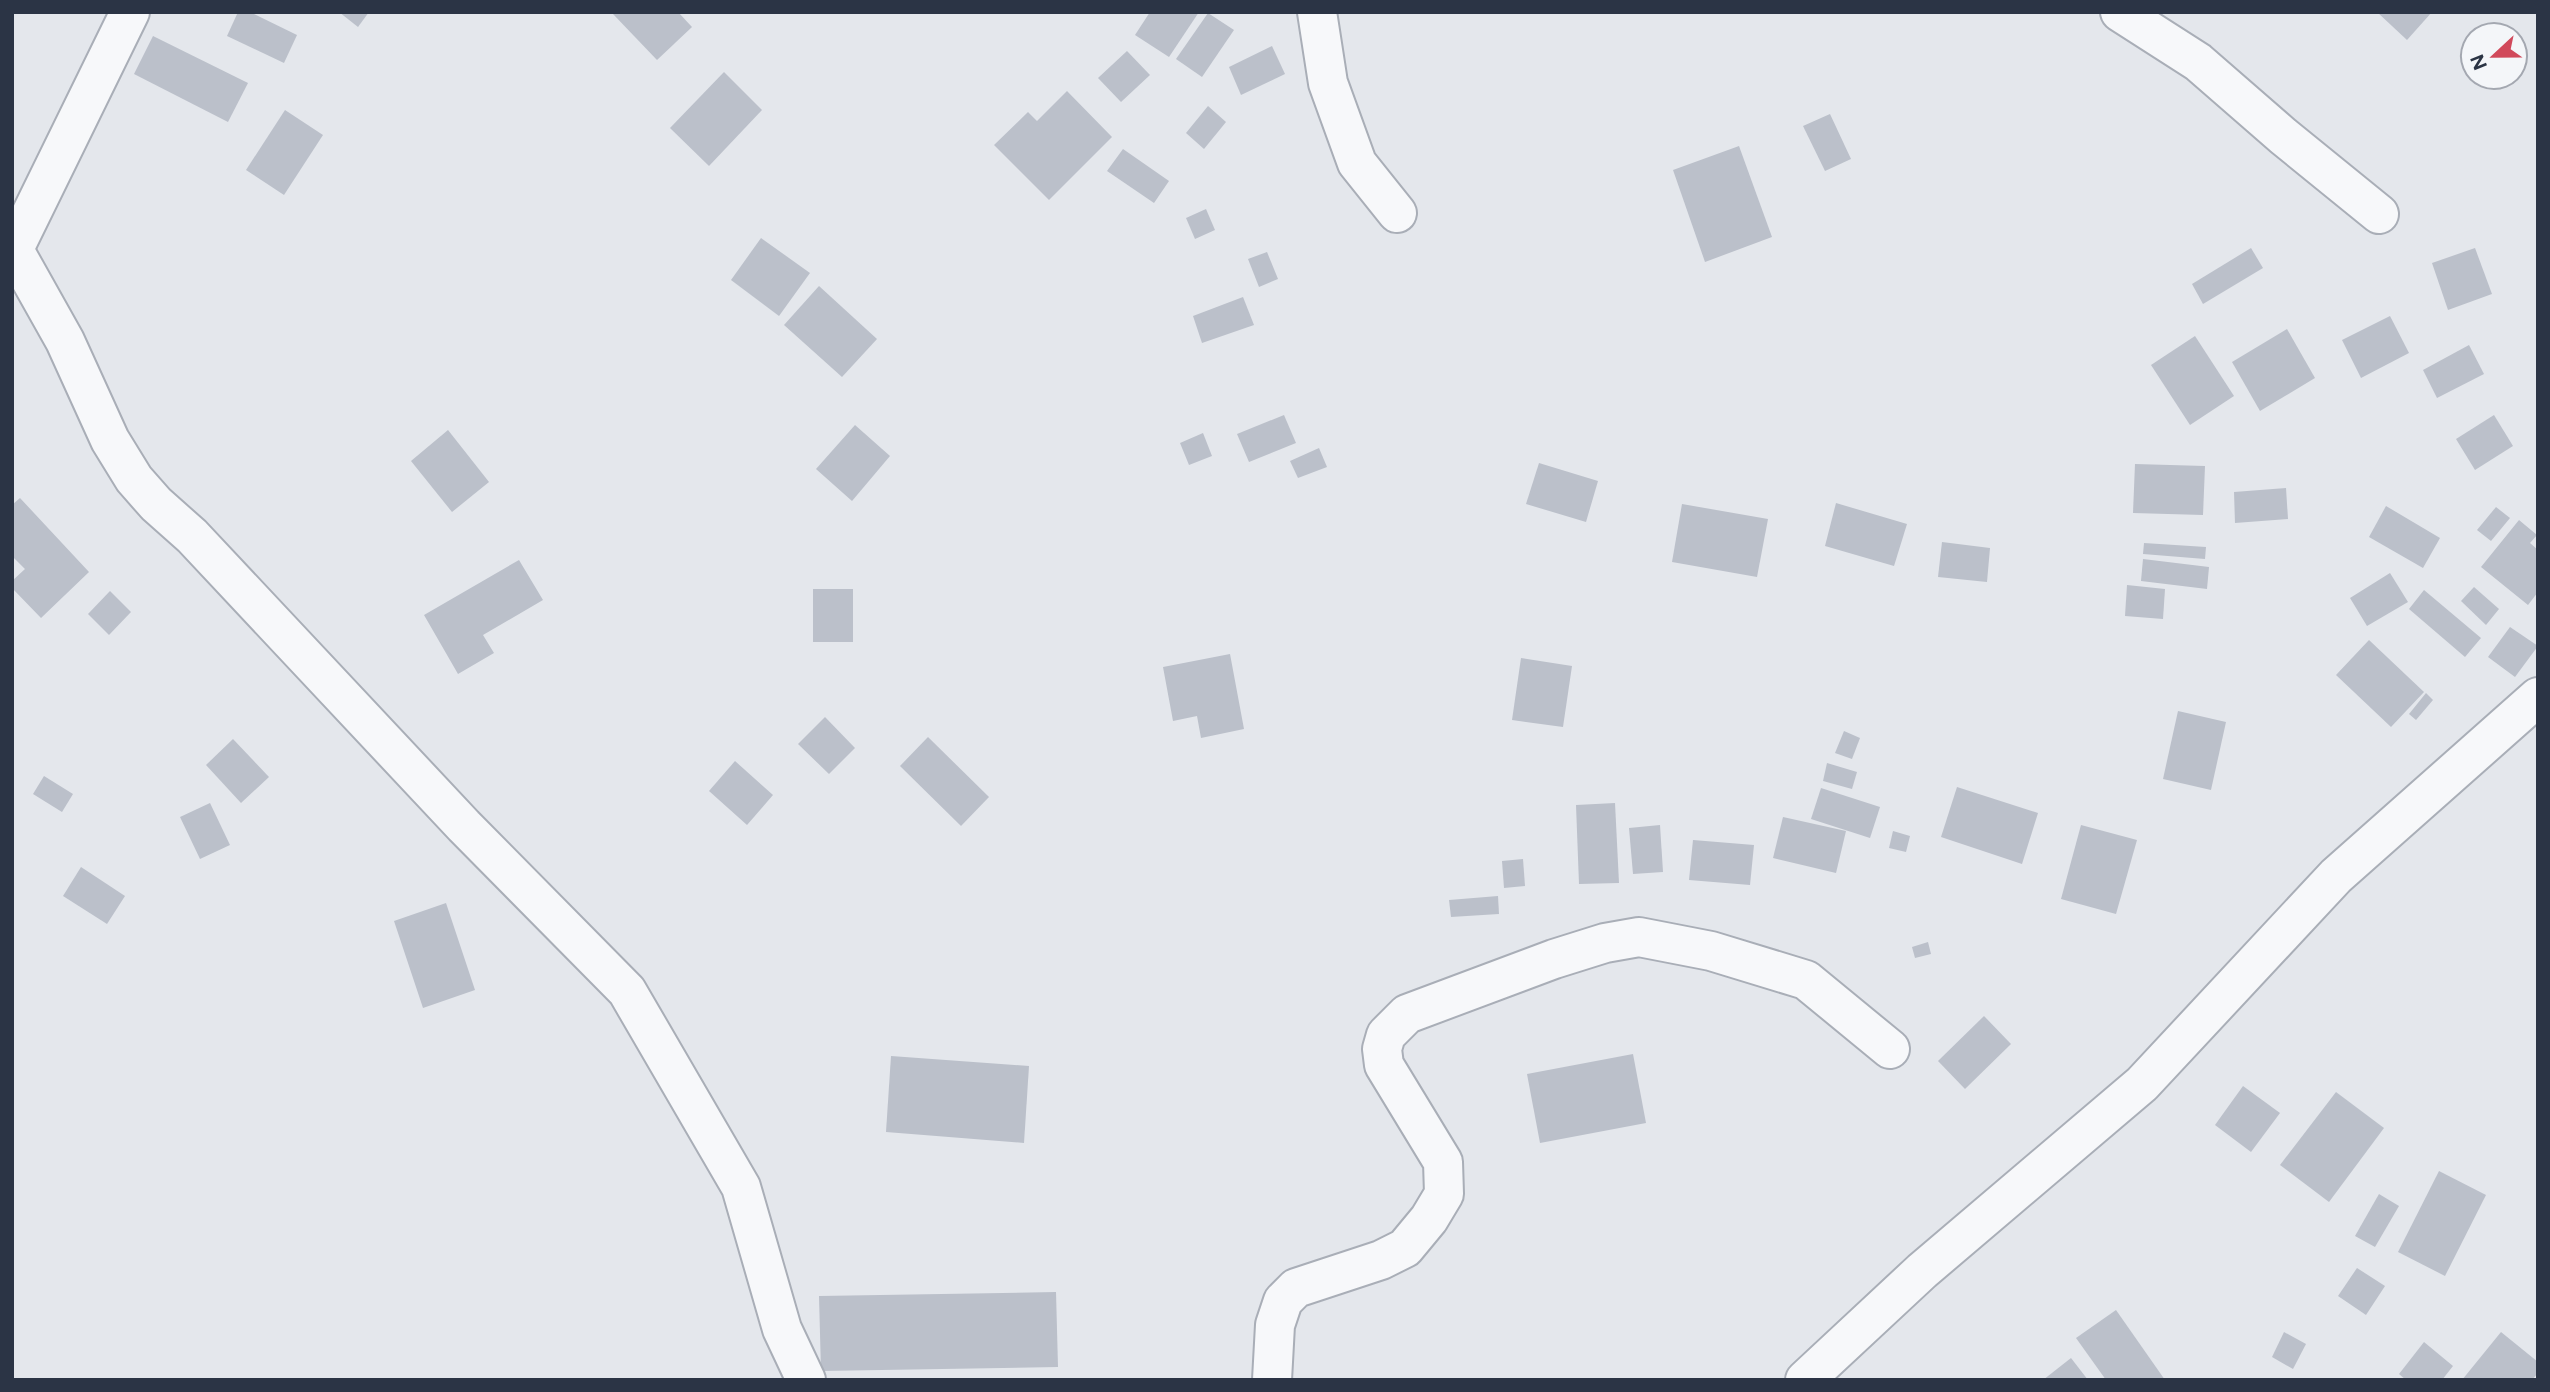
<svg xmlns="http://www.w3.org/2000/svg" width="2550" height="1392" font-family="Figtree,sans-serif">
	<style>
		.building { fill: #bbc0ca }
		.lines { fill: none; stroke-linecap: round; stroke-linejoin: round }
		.minor-casing { stroke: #a9aeb7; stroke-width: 42 }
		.minor { stroke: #f7f8fa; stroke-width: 38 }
	</style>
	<rect width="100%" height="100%" fill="#e4e7ec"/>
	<g class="building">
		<polygon points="238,12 250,12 297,35 284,63 227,36"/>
		<polygon points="339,12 369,12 358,27"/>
		<polygon points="615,12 678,12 692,27 657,60 613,14"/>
		<polygon points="1150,12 1199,12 1169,57 1135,35"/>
		<polygon points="2377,12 2432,12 2407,40"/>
		<polygon points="1208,13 1234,30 1202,77 1176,59"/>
		<polygon points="153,36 248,83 228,122 134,74"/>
		<polygon points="1272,46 1285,74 1241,95 1229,67"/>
		<polygon points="1127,51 1150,75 1121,102 1098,78"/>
		<polygon points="724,72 762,110 709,166 670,128"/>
		<polygon points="1067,91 1112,137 1049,200 994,145 1028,112 1037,121"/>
		<polygon points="1208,106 1226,122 1204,149 1186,133"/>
		<polygon points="285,110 323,135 284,195 246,170"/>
		<polygon points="1830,114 1851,159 1825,171 1803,126"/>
		<polygon points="1739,146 1772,237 1705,262 1673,170"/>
		<polygon points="1123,149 1169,181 1154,203 1107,171"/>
		<polygon points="1206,209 1215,230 1195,239 1186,218"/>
		<polygon points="761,238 810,273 779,316 731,280"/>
		<polygon points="2251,248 2263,268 2203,304 2192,284"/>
		<polygon points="2475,248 2492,294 2448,310 2432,263"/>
		<polygon points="1267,252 1278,279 1259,287 1248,259"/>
		<polygon points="819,286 877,339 842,377 784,325"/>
		<polygon points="1243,297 1254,325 1202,343 1193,316"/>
		<polygon points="2390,316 2409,353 2361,378 2342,340"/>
		<polygon points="2287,329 2315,378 2260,411 2232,362"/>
		<polygon points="2195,336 2234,396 2190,425 2151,365"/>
		<polygon points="2469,345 2484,374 2437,398 2423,370"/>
		<polygon points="1284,415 1296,443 1249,462 1237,434"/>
		<polygon points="2494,415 2513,446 2475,470 2456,439"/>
		<polygon points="855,425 890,456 852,501 816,469"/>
		<polygon points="448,430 489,482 452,512 411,461"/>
		<polygon points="1203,433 1212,456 1189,465 1180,443"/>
		<polygon points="1319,448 1327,467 1298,478 1290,461"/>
		<polygon points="1539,463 1598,481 1586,522 1526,504"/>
		<polygon points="2135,464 2205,466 2203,515 2133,513"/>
		<polygon points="2286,488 2288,519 2235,523 2234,492"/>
		<polygon points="20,498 89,572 41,618 12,588 12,581 25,569 12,556 12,505"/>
		<polygon points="1836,503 1907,524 1894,566 1825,546"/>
		<polygon points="1682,504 1768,519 1757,577 1672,562"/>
		<polygon points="2386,506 2440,538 2423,568 2369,537"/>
		<polygon points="2496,507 2510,518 2491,541 2477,530"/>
		<polygon points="2519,520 2537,535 2530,543 2538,550 2538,592 2528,605 2481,567"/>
		<polygon points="1942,542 1990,548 1987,582 1938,577"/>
		<polygon points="2144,543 2206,547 2205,559 2143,554"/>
		<polygon points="2143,559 2209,567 2207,589 2141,581"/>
		<polygon points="519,560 543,600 483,635 494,653 458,674 424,615"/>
		<polygon points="2390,573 2408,602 2367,626 2350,598"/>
		<polygon points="2127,585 2165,589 2163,619 2125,616"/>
		<polygon points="2474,587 2499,609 2486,625 2461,601"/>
		<rect x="813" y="589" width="40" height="53"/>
		<polygon points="2424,590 2481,638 2465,657 2409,609"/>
		<polygon points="110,591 131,612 109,635 88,614"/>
		<polygon points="2510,627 2538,646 2515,677 2488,657"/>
		<polygon points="2369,640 2424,692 2391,727 2336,675"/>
		<polygon points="1230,654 1244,729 1201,738 1197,716 1173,721 1163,667"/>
		<polygon points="1521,658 1572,666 1563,727 1512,720"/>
		<polygon points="2426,693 2433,700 2416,720 2409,714"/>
		<polygon points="2178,711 2226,722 2211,790 2163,779"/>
		<polygon points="825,717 855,748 829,774 798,744"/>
		<polygon points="1844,731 1860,738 1852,759 1835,753"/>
		<polygon points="928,737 989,797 961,826 900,766"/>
		<polygon points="233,739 269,777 241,803 206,765"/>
		<polygon points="735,761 773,795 747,825 709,791"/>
		<polygon points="1827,763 1857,772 1852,789 1823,781"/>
		<polygon points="44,776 73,794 62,812 33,794"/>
		<polygon points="1957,787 2038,813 2022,864 1941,837"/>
		<polygon points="1821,788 1880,807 1870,838 1811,819"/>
		<polygon points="210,803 230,845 200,859 180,817"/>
		<polygon points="1615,803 1619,883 1579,884 1576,805"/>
		<polygon points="1783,817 1846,831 1836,873 1773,858"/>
		<polygon points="1660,825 1663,872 1633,874 1629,828"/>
		<polygon points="2081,825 2137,840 2116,914 2061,899"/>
		<polygon points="1893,831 1910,836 1906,852 1889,848"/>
		<polygon points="1693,840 1754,845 1750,885 1689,880"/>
		<polygon points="1523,859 1525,886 1504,888 1502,861"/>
		<polygon points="81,867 125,896 107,924 63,896"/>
		<polygon points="1498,896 1499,914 1451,917 1449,900"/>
		<polygon points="446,903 475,990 423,1008 394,921"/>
		<polygon points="1928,942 1931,954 1915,958 1912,947"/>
		<polygon points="1984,1016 2011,1044 1965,1089 1938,1061"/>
		<polygon points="1633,1054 1646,1123 1540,1143 1527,1074"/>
		<polygon points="891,1056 1029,1066 1024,1143 886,1132"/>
		<polygon points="2243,1086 2280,1113 2251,1152 2215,1125"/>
		<polygon points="2336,1092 2384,1128 2329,1202 2280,1165"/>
		<polygon points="2439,1171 2486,1195 2445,1276 2398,1252"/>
		<polygon points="2379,1194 2399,1206 2375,1247 2355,1236"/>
		<polygon points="2357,1268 2385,1286 2366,1315 2338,1296"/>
		<polygon points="1056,1292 1058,1367 821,1371 819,1296"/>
		<polygon points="2116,1310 2165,1380 2106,1380 2076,1338"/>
		<polygon points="2284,1332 2306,1344 2293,1369 2272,1357"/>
		<polygon points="2501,1332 2538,1362 2538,1373 2532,1380 2462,1380"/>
		<polygon points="2424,1342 2453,1366 2442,1380 2406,1380 2399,1374"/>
		<polygon points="2071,1358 2088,1380 2043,1380"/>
	</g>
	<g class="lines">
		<g class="minor-casing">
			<g id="minor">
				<polyline points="1317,12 1328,83 1357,163 1397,213"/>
				<polyline points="2120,12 2198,62 2283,136 2379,214"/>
				<polyline points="14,250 65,341 110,440 134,479 156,504 192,536 464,826 627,991 741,1187 782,1329 806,1380"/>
				<polyline points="12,253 130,12"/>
				<polyline points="1272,1380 1275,1325 1283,1301 1296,1288 1381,1260 1405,1248 1429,1219 1444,1194 1443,1162 1384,1065 1382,1049 1386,1035 1407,1014 1554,959 1605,943 1639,937 1711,951 1806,980 1890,1049"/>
				<polyline points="1805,1380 1922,1271 2142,1084 2336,876 2538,697"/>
			</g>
		</g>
		<use href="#minor" class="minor"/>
	</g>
	<rect width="2550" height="1392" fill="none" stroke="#2b3445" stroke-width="28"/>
	<g transform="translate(2494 56) rotate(248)"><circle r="33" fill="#f4f6f9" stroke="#a4a8b1" stroke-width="2"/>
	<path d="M0-5L12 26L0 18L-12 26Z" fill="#d1495b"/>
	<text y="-10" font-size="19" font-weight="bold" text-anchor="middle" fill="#2b3445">N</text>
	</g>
</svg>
